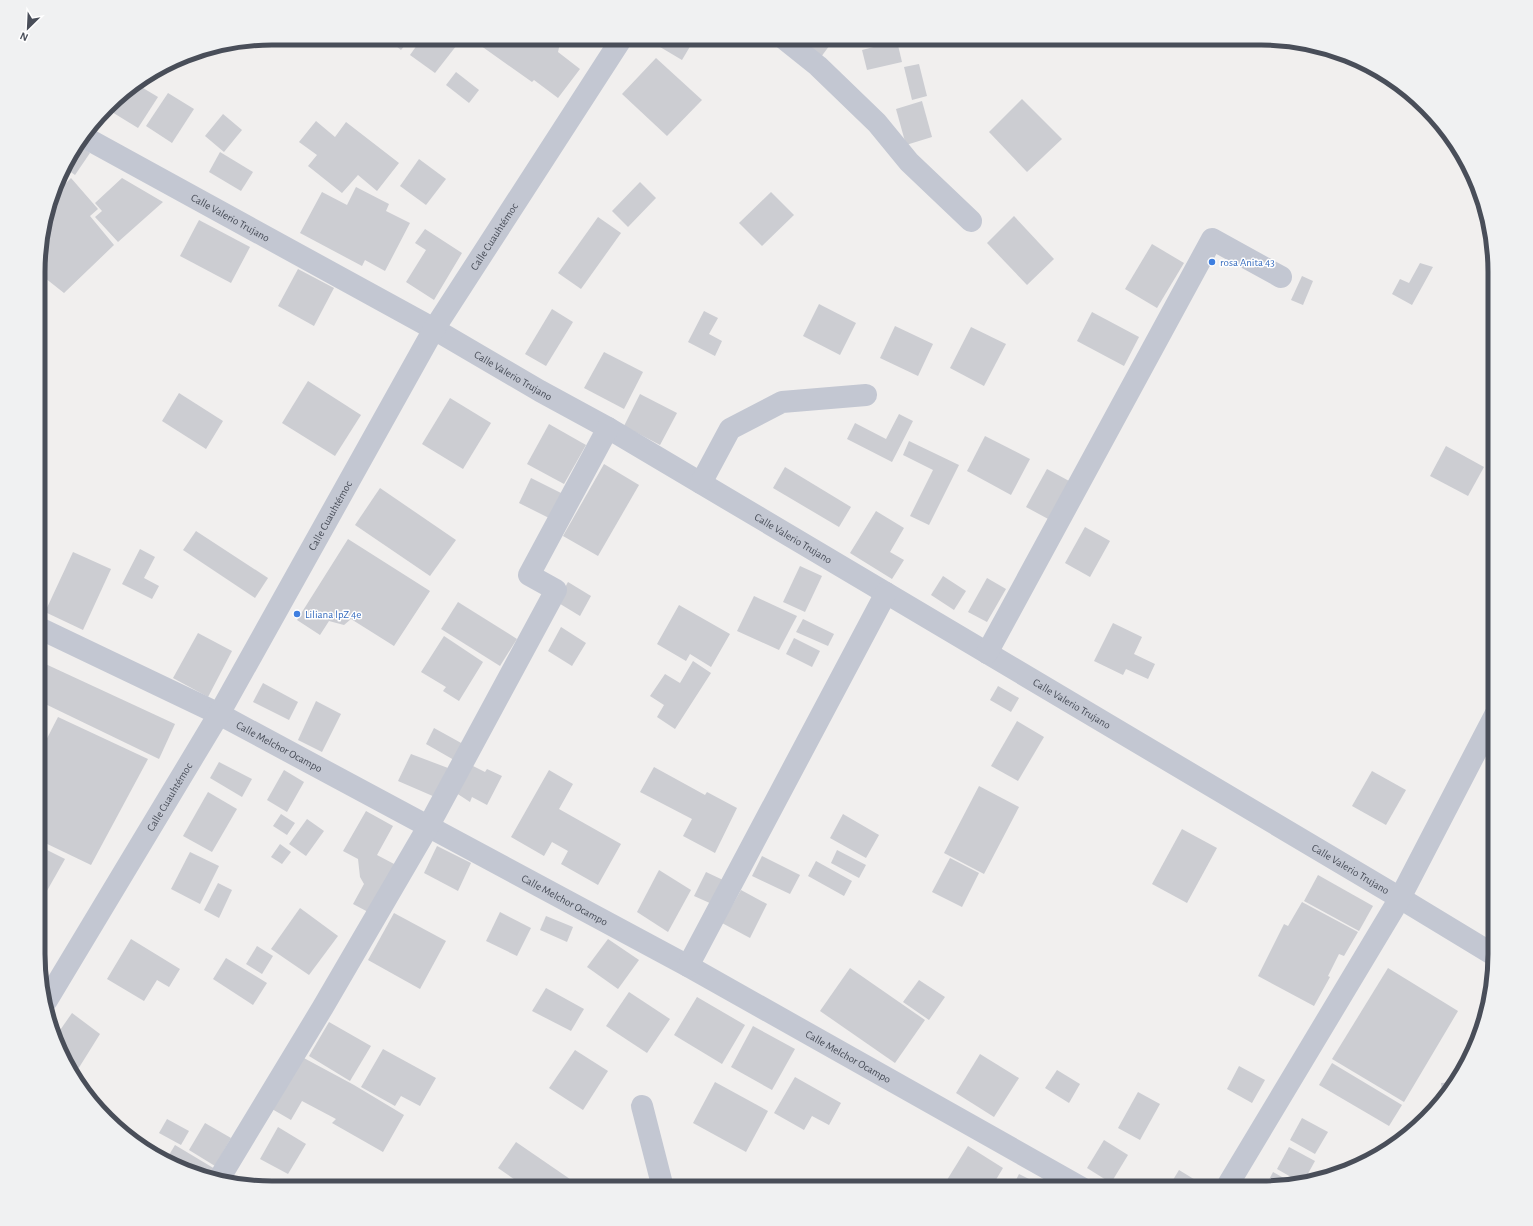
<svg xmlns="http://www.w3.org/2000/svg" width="1533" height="1226" font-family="'Alegreya Sans',sans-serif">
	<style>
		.building { fill: #cccdd2 }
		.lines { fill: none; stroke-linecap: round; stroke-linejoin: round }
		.minor { stroke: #c3c7d2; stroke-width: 22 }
		.shop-dot { fill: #3f7fe0; stroke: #fff; stroke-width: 1.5 }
		.labels { text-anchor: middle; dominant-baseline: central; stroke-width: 3; stroke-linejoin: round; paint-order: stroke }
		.street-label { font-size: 11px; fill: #494e59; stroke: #fff }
		.shop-label { font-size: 11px; fill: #366cbe; stroke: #fff; text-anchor: start }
		.rim { fill: none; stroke: #494e59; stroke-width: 5 }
	</style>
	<rect width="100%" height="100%" fill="#f1efee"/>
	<g class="building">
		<polygon points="386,38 411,38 401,50"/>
		<polygon points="422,38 456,38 460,41 435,73 410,55"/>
		<polygon points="470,38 553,38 560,43 558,52 580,69 558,98 534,80 532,82"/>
		<polygon points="659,38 695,38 682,60 655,44"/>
		<polygon points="801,38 835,38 821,57"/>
		<polygon points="897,41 902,62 867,70 862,50"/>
		<polygon points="656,58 702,100 667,136 622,94"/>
		<polygon points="919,64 927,96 912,100 904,67"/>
		<polygon points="456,72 479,90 469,103 446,85"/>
		<polygon points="138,85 158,97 138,128 107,109 118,96"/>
		<polygon points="168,93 194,109 172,143 146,126"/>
		<polygon points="1022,99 1062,139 1027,172 989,132"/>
		<polygon points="922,101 932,137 906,145 896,109"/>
		<polygon points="223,114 242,130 224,152 205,136"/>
		<polygon points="316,121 335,137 346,122 399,163 377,191 358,175 342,193 308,166 317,155 299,142"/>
		<polygon points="78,144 90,153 75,175 65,168 69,155"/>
		<polygon points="220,152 253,172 241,191 209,172"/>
		<polygon points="419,159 446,179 426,205 400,186"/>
		<polygon points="71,178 98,209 90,216 114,245 64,293 40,274 40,241 56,193"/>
		<polygon points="122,178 163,202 118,242 95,217 102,211 95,203"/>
		<polygon points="640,182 656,198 628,227 612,211"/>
		<polygon points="356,187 389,204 386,211 410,223 385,271 365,260 362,266 300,233 322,192 347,205"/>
		<polygon points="771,192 794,215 762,246 739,223"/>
		<polygon points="1014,216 1054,259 1027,285 987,243"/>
		<polygon points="598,217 621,233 581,289 558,273"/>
		<polygon points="199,220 250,247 231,283 180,256"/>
		<polygon points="425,229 462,253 434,300 406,282 426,250 415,243"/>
		<polygon points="1152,244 1184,263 1157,308 1125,289"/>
		<polygon points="1420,263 1433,267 1412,305 1392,294 1400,279 1409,283"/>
		<polygon points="298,269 334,288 314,326 278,306"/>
		<polygon points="1302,276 1313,281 1303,305 1291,300"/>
		<polygon points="819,304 856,323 840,355 803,336"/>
		<polygon points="552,309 573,322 546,366 525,354"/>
		<polygon points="704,311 718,318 709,334 722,341 715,356 688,342"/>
		<polygon points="1092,312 1139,337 1124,366 1077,341"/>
		<polygon points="895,326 933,344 918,376 880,358"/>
		<polygon points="971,327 1006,344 984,386 950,368"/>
		<polygon points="604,352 643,372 624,409 584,388"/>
		<polygon points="308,381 361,415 335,456 282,423"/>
		<polygon points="179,393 223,421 206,449 162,421"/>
		<polygon points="640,394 677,413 660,445 624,426"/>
		<polygon points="450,398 491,423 463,469 422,444"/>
		<polygon points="899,414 913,421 892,462 847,439 855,423 886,439"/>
		<polygon points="549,424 586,445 564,484 527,464"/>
		<polygon points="985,436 1030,459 1011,495 967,471"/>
		<polygon points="909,441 959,465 929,525 910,516 933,470 903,455"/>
		<polygon points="1446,446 1484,467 1468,496 1430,476"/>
		<polygon points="604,464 639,485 598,556 563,536"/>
		<polygon points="785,467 851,507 839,527 773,488"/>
		<polygon points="1047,469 1071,482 1050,520 1026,507"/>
		<polygon points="531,478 563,494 551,519 519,503"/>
		<polygon points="380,488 456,540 430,576 355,525"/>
		<polygon points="876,511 904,528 890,552 904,560 892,579 850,553"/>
		<polygon points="1085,527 1110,541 1090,577 1065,563"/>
		<polygon points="196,531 268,578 255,598 183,550"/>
		<polygon points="348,539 430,591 394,646 351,619 344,625 329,621 320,635 297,620"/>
		<polygon points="1495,548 1495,565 1487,561"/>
		<polygon points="140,549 155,557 144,578 159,586 152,599 122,584"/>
		<polygon points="73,552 111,569 83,630 45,612"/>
		<polygon points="800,566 822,576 805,612 783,602"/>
		<polygon points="943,576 966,591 954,610 931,595"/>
		<polygon points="987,578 1006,589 987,622 968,612"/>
		<polygon points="568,582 591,596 580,616 557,602"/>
		<polygon points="754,596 797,616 779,650 737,631"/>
		<polygon points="458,602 517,639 500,666 441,629"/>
		<polygon points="679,605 730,634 711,667 690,654 686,661 657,644"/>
		<polygon points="803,619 834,634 828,646 796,632"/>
		<polygon points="1113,623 1142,637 1134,654 1155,664 1148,679 1126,669 1123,675 1094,661"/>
		<polygon points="561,627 586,643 572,666 548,651"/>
		<polygon points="198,633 232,651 208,697 173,678"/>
		<polygon points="444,636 483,662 459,701 443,691 446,687 421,672"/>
		<polygon points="794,638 820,651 812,667 786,654"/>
		<polygon points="39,661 175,724 159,759 39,701"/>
		<polygon points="693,661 711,673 675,729 657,717 664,705 650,696 665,674 680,683"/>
		<polygon points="263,683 298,702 289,720 253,702"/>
		<polygon points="998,686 1019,698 1011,712 990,700"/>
		<polygon points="316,701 341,714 322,752 298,740"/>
		<polygon points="58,717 148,759 91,865 39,840 39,754"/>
		<polygon points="1017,721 1044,737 1018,781 991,766"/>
		<polygon points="434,728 463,744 454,760 426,744"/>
		<polygon points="411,754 448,768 435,797 398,781"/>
		<polygon points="219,762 252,779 242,797 210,778"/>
		<polygon points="465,762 485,772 487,769 502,776 487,805 472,797 470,802 450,789"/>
		<polygon points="654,767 705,795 707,792 737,808 715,853 683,836 692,819 640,792"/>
		<polygon points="284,770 304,782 287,812 267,800"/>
		<polygon points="549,770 573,784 559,809 621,844 598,885 561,864 568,851 552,842 544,856 511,837"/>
		<polygon points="1372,771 1406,790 1386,825 1352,806"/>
		<polygon points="979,786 1019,807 984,874 944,853"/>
		<polygon points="208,792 237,809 212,852 183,836"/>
		<polygon points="366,811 393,826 377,855 396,865 370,913 353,904 364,884 360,877 358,859 343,851"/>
		<polygon points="281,814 295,823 287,835 273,826"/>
		<polygon points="843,814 879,835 866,858 830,838"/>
		<polygon points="307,819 324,831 306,856 289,844"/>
		<polygon points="1182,829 1217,848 1187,903 1152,884"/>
		<polygon points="280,844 291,852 282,864 271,857"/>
		<polygon points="39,846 65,859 44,896 39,894"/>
		<polygon points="437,846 471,863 458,891 424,873"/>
		<polygon points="837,850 866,865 859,878 831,863"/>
		<polygon points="190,852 219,866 200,904 171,889"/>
		<polygon points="762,856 800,875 790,894 752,876"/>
		<polygon points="950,858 979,873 962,907 932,892"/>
		<polygon points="816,861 852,881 844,896 808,876"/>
		<polygon points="659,870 691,890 668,932 637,912"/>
		<polygon points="706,872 723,880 712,904 694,896"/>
		<polygon points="1318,875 1373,906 1359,931 1304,901"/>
		<polygon points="218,883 232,890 219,918 204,910"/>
		<polygon points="741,890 767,904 750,938 722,923"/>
		<polygon points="1302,902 1358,932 1344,956 1339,954 1328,976 1330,977 1314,1006 1258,976 1284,924 1288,926"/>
		<polygon points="300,908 338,936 309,975 271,949"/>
		<polygon points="500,912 531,928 517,956 486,941"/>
		<polygon points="394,913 446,941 420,989 368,960"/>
		<polygon points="546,916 573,927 567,942 540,930"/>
		<polygon points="131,939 180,969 169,987 157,980 144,1001 107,979"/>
		<polygon points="608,939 639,960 618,989 587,967"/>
		<polygon points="257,946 273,956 262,974 246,964"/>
		<polygon points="226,958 267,983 253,1005 213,979"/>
		<polygon points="850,968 925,1020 895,1063 820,1011"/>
		<polygon points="1388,968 1458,1011 1404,1102 1332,1059"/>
		<polygon points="919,980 945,997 929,1020 903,1002"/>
		<polygon points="546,988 584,1009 571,1031 532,1011"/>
		<polygon points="629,992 670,1019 647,1053 606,1026"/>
		<polygon points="697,997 745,1025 722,1064 674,1035"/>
		<polygon points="72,1013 100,1034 75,1074 62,1058 56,1036"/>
		<polygon points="329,1022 371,1046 350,1081 309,1056"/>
		<polygon points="753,1026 795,1049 772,1090 731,1067"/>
		<polygon points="383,1049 436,1078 420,1106 401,1096 395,1106 361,1087"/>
		<polygon points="575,1050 608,1071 583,1110 549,1088"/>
		<polygon points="980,1054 1019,1078 994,1117 956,1093"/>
		<polygon points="302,1057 354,1085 404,1115 383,1152 332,1123 336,1119 302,1101 291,1120 272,1109"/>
		<polygon points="1332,1063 1402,1105 1389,1126 1319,1085"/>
		<polygon points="1239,1066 1265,1080 1252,1103 1227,1089"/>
		<polygon points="1057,1070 1080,1084 1069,1103 1045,1088"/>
		<polygon points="795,1077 841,1103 829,1125 812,1116 804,1130 774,1113"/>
		<polygon points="715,1082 768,1111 746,1152 693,1123"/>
		<polygon points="1453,1082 1443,1099 1441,1083"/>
		<polygon points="1138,1092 1160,1104 1140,1140 1118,1128"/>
		<polygon points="1302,1118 1328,1132 1315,1154 1290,1140"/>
		<polygon points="167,1119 189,1131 181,1145 159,1133"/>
		<polygon points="205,1123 231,1138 215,1166 189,1150"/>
		<polygon points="278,1127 306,1144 288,1174 260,1159"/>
		<polygon points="1104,1140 1128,1155 1111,1183 1087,1168"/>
		<polygon points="516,1142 583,1188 527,1188 498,1168"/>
		<polygon points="175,1145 215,1169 211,1177 182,1170 166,1160"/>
		<polygon points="968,1146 1003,1168 991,1188 942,1188"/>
		<polygon points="1289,1147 1315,1161 1305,1179 1298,1181 1277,1169"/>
		<polygon points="1179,1170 1197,1181 1193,1188 1168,1188"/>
		<polygon points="1273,1172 1291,1182 1265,1187"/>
		<polygon points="231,1174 247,1183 246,1185 227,1181"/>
		<polygon points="1019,1174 1037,1183 1034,1188 1012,1188"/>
	</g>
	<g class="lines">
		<g class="minor">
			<polyline points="783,38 818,66 877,123 909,162 971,221"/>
			<path id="s1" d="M 84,137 L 434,329 L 540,391 L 608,428 L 1400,898 L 1494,955"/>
			<polyline points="701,483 730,429 782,402 866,395"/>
			<path id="s2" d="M 39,628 L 219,714 L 688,966 L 1082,1188"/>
			<polyline points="987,653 1212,239 1281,277"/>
			<polyline points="688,966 886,593"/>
			<path id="s3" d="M 47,1000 L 219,714 L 434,329 L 622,38"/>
			<polyline points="642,1106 663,1188"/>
			<polyline points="219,1179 323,1007 428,827 556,590 529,575 608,428"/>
			<polyline points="1226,1188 1400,898 1495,715"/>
		</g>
	</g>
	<g class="shop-dot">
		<circle cx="1212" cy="262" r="4"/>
		<circle cx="297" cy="614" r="4"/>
	</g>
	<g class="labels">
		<g class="street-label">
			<text stroke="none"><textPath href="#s1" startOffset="167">Calle Valerio Trujano</textPath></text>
			<text stroke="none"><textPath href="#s3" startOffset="885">Calle Cuauhtémoc</textPath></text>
			<text stroke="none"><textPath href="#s1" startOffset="491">Calle Valerio Trujano</textPath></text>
			<text stroke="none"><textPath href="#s3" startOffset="561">Calle Cuauhtémoc</textPath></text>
			<text stroke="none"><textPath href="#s1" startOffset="815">Calle Valerio Trujano</textPath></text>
			<text stroke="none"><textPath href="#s1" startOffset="1139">Calle Valerio Trujano</textPath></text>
			<text stroke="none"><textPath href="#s2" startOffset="268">Calle Melchor Ocampo</textPath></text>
			<text stroke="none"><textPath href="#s3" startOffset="237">Calle Cuauhtémoc</textPath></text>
			<text stroke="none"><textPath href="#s1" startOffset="1463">Calle Valerio Trujano</textPath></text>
			<text stroke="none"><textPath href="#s2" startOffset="592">Calle Melchor Ocampo</textPath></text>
			<text stroke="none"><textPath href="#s2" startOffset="916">Calle Melchor Ocampo</textPath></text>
		</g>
		<g class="shop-label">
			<text x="1220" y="262">rosa Anita 43</text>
			<text x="305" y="614">Liliana lpZ 4e</text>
		</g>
	</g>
	<path d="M0 0H1533V1226H0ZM272 45H1261A227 227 0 0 1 1488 272V954A227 227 0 0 1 1261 1181H272A227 227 0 0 1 45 954V272A227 227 0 0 1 272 45Z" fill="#f0f1f2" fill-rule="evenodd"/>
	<path class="rim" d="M272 45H1261A227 227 0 0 1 1488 272V954A227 227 0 0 1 1261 1181H272A227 227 0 0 1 45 954V272A227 227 0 0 1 272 45Z"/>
	<g transform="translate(28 28) rotate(204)" stroke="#ffffff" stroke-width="3" paint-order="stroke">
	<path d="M0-3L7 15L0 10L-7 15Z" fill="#494e59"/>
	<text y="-6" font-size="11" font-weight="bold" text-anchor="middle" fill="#494e59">N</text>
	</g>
</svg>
